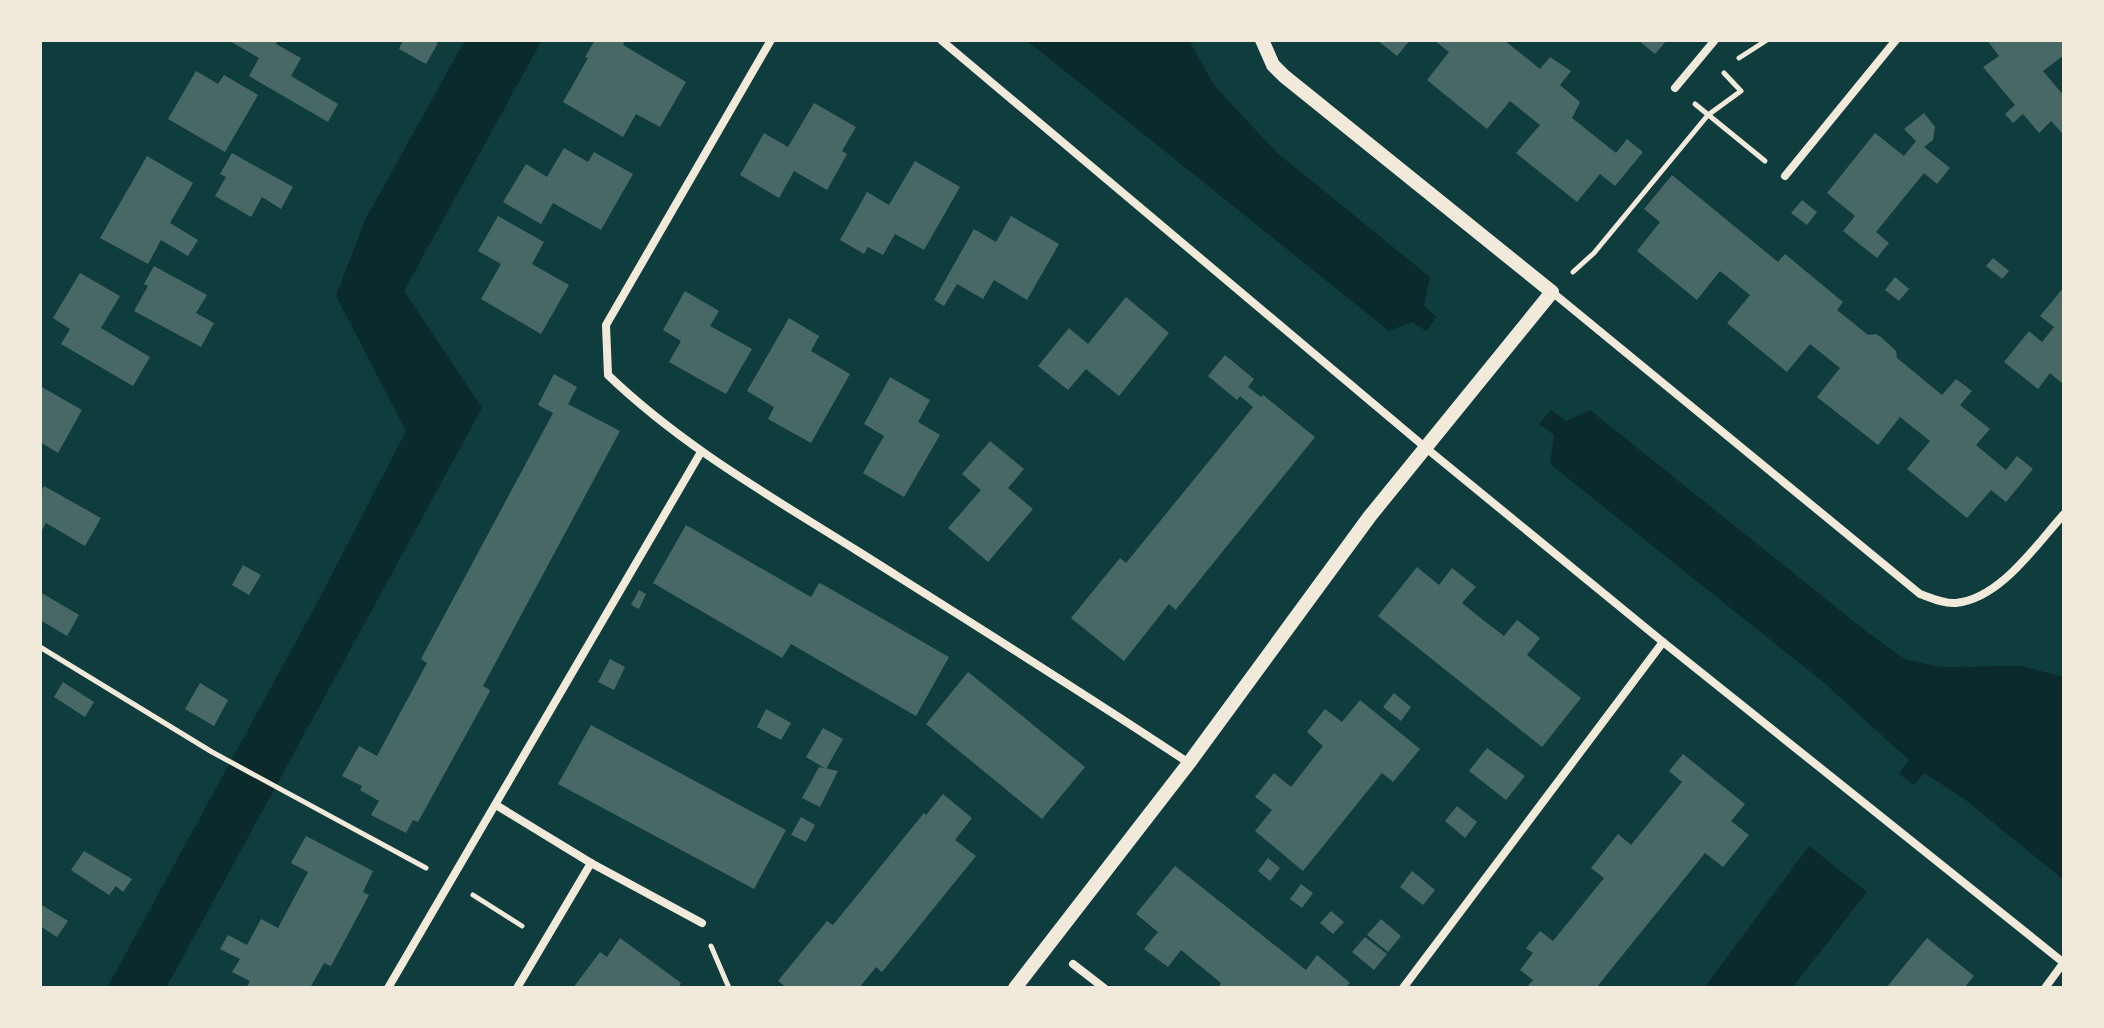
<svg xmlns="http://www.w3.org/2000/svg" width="2104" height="1028" font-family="Mulish,sans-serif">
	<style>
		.water { fill: #0a2a2b }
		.building { fill: #486865 }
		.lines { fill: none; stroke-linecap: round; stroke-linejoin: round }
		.path { stroke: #f1e9da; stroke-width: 5 }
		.minor { stroke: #f1e9da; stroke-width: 8 }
		.tertiary { stroke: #f1e9da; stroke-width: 14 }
	</style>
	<rect width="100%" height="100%" fill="#0f3d3e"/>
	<g class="water">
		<polygon points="465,40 542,40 404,291 482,408 166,988 107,988 317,603 406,431 336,296 365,220"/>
		<polygon points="1026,40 1189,40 1214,85 1276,152 1430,277 1424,306 1437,317 1426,331 1412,322 1389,331"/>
		<polygon points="1551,410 1566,421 1590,410 1867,632 1905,659 1940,667 2021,666 2064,677 2064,880 1963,798 1924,773 1914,785 1899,774 1909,760 1822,681 1550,464 1554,435 1539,424"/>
		<polygon points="1809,846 1867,892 1792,988 1704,988"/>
	</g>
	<g class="building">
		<polygon points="228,40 278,40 276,44 301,58 291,76 338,104 328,122 249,76 259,58"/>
		<polygon points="403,40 432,40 438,43 426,64 399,49"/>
		<polygon points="595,40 625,40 623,45 686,82 660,127 636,114 623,137 563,102 588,58 585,57"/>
		<polygon points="1377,40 1410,40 1397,56"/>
		<polygon points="1434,40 1504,40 1540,69 1550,57 1571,71 1560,85 1580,102 1572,118 1616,153 1627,139 1643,152 1615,186 1600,174 1577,202 1516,153 1540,125 1510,101 1487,129 1427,80 1449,52"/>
		<polygon points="1638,40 1667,40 1655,54"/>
		<polygon points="1987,40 2064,40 2064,55 2043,71 2064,96 2064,135 2051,121 2039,133 2023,114 2013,123 2005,114 2015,105 1983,67 1999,56"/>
		<polygon points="196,71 218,84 224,75 258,95 225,152 168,119"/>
		<polygon points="814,103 856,127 842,151 847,154 827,190 794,171 779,198 740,175 764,133 788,147"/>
		<polygon points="1924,113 1935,127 1933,140 1924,147 1950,168 1937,184 1924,173 1876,232 1889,243 1877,258 1843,231 1855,216 1827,193 1875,133 1904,156 1916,141 1904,129"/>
		<polygon points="564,148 588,162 594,152 633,174 601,230 553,203 541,224 503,202 526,164 547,177"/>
		<polygon points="232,153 293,187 281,209 262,197 251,217 215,196 226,177 220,174"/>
		<polygon points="147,156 193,183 170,223 198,240 188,256 161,240 148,264 100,238"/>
		<polygon points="915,161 960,187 924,250 895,234 883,255 868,247 864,254 840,240 867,192 889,205"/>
		<polygon points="1672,175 1778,262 1785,254 1843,302 1837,310 1868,335 1876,334 1881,337 1896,351 1897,358 1942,395 1956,379 1972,391 1960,405 1990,429 1976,445 2006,470 2017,456 2033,469 2006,502 1991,490 1967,518 1907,469 1930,441 1900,417 1878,445 1817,397 1840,368 1810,344 1787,372 1727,323 1750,295 1720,271 1697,300 1637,251 1660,222 1644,209"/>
		<polygon points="1802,200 1817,212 1807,225 1791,213"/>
		<polygon points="498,216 544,242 532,264 569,285 541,334 481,299 501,264 478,251"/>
		<polygon points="1011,216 1059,244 1027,300 994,280 983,299 957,284 944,306 934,300 974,229 996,242"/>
		<polygon points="1993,258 2009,271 2002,279 1986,266"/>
		<polygon points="154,266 207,295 196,313 214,323 201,347 134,311 148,286 144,284"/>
		<polygon points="80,273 120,296 101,328 150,357 133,386 61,344 70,329 53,318"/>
		<polygon points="1895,277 1909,289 1899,301 1885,290"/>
		<polygon points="2064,287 2064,385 2050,373 2038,389 2004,362 2029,331 2042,342 2054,327 2040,316"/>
		<polygon points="685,291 719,311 710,326 752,349 726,394 669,362 681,341 663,330"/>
		<polygon points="1126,297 1169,333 1119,396 1086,369 1068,390 1038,366 1069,328 1088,344"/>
		<polygon points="789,318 819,336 811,351 850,374 811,443 768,419 774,407 747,391"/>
		<polygon points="1225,355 1254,379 1248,387 1261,397 1263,395 1315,437 1177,608 1176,610 1169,604 1124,661 1071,618 1120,558 1126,563 1253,407 1240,396 1237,400 1208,376"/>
		<polygon points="554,374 577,387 568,404 620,431 483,686 490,690 489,693 418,822 413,820 406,833 371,815 379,801 360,790 362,786 342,776 359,746 377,756 427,663 421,659 422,657 553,413 538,405"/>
		<polygon points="890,377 930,400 918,422 940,435 904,497 863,473 884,436 864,424"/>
		<polygon points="40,386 82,410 58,453 40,442"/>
		<polygon points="990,441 1024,469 1008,488 1033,509 988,562 948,528 981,490 962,474"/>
		<polygon points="44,486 101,518 85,546 46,523 40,534 40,493"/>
		<polygon points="686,525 811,597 819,583 822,584 949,657 916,716 791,644 782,658 653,583"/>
		<polygon points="243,565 261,575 249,595 232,585"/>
		<polygon points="1417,567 1439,585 1452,568 1476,587 1462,603 1483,620 1504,636 1517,620 1540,638 1527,655 1581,698 1542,747 1378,616"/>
		<polygon points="639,590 646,594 639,609 631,605"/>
		<polygon points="40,592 79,615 67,636 40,620"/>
		<polygon points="610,659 625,667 614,690 598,682"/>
		<polygon points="968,672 1085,767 1042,819 926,724"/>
		<polygon points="63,682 94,702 85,717 54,697"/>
		<polygon points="200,683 228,700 214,726 185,709"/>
		<polygon points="1394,693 1411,707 1401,721 1383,707"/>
		<polygon points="1360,700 1420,749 1393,782 1382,773 1303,871 1255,831 1272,810 1255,797 1274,773 1291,787 1323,746 1307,732 1325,709 1342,722"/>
		<polygon points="766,709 791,723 781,740 757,727"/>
		<polygon points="591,725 786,830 754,889 558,784"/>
		<polygon points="823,728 843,739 826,769 806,757"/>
		<polygon points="1487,748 1525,776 1506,800 1469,771"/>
		<polygon points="1683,754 1745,804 1731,821 1749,835 1723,867 1705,853 1596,988 1526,988 1533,980 1520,970 1533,953 1526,948 1540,931 1553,941 1604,878 1591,868 1618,834 1631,845 1682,782 1669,771"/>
		<polygon points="819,767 838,771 820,807 802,798"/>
		<polygon points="943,794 972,818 955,840 976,856 882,972 876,967 859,988 787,988 778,981 827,921 833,925 924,813 926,815"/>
		<polygon points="1457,806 1477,822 1465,838 1445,821"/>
		<polygon points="801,817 815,825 806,842 791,835"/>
		<polygon points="306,836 373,871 363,892 369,895 331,966 324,963 310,988 246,988 250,981 232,972 240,959 220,949 228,935 247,945 261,919 278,928 308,872 291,863"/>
		<polygon points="84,851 132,879 123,892 116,886 109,895 71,870"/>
		<polygon points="1268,858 1280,868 1270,881 1258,871"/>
		<polygon points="1175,866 1306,970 1317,955 1350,983 1345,988 1218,988 1221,983 1181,950 1168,967 1144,949 1158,932 1136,914"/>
		<polygon points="1412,871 1435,890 1423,905 1400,887"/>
		<polygon points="1301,884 1313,893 1302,908 1290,899"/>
		<polygon points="40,904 68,921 57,937 40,926"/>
		<polygon points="1331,911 1344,922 1333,934 1320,923"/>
		<polygon points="1381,919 1401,936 1388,952 1367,935"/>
		<polygon points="1365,937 1387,954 1374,970 1352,952"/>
		<polygon points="620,938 681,983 678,988 573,988 600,952 607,957"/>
		<polygon points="1927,938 1974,976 1964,988 1886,988"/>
	</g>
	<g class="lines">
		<g class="path">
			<polyline points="1739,58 1767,40"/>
			<polyline points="1695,104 1765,161"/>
			<polyline points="1573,272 1594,253 1708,115 1741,91 1724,73"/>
			<polyline points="40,647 212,752 426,868"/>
			<polyline points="473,895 522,926"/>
			<polyline points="711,946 729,988"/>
		</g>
		<g class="minor">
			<path d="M 771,40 L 606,325 L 608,375 C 682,446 770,496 856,550 C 967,620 1079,690 1189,763"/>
			<polyline points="941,40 1426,448 1663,642 2064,963"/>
			<polyline points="1675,88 1715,40"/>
			<polyline points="1785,176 1896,40"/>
			<path d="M 1552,292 L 1920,594 C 1931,598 1944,604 1956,603 C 2000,599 2036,545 2064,514"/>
			<polyline points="496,805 591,863 702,923"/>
			<polyline points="1073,964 1104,988"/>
			<polyline points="388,988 701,452"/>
			<polyline points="517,988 591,863"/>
			<polyline points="1403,988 1663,642"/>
			<polyline points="2045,988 2064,962"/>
		</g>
		<polyline class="tertiary" points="1015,988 1189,763 1370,516 1552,292 1284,76 1273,65 1262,40"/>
	</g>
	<rect width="2104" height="1028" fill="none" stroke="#f1e9da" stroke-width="84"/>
</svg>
